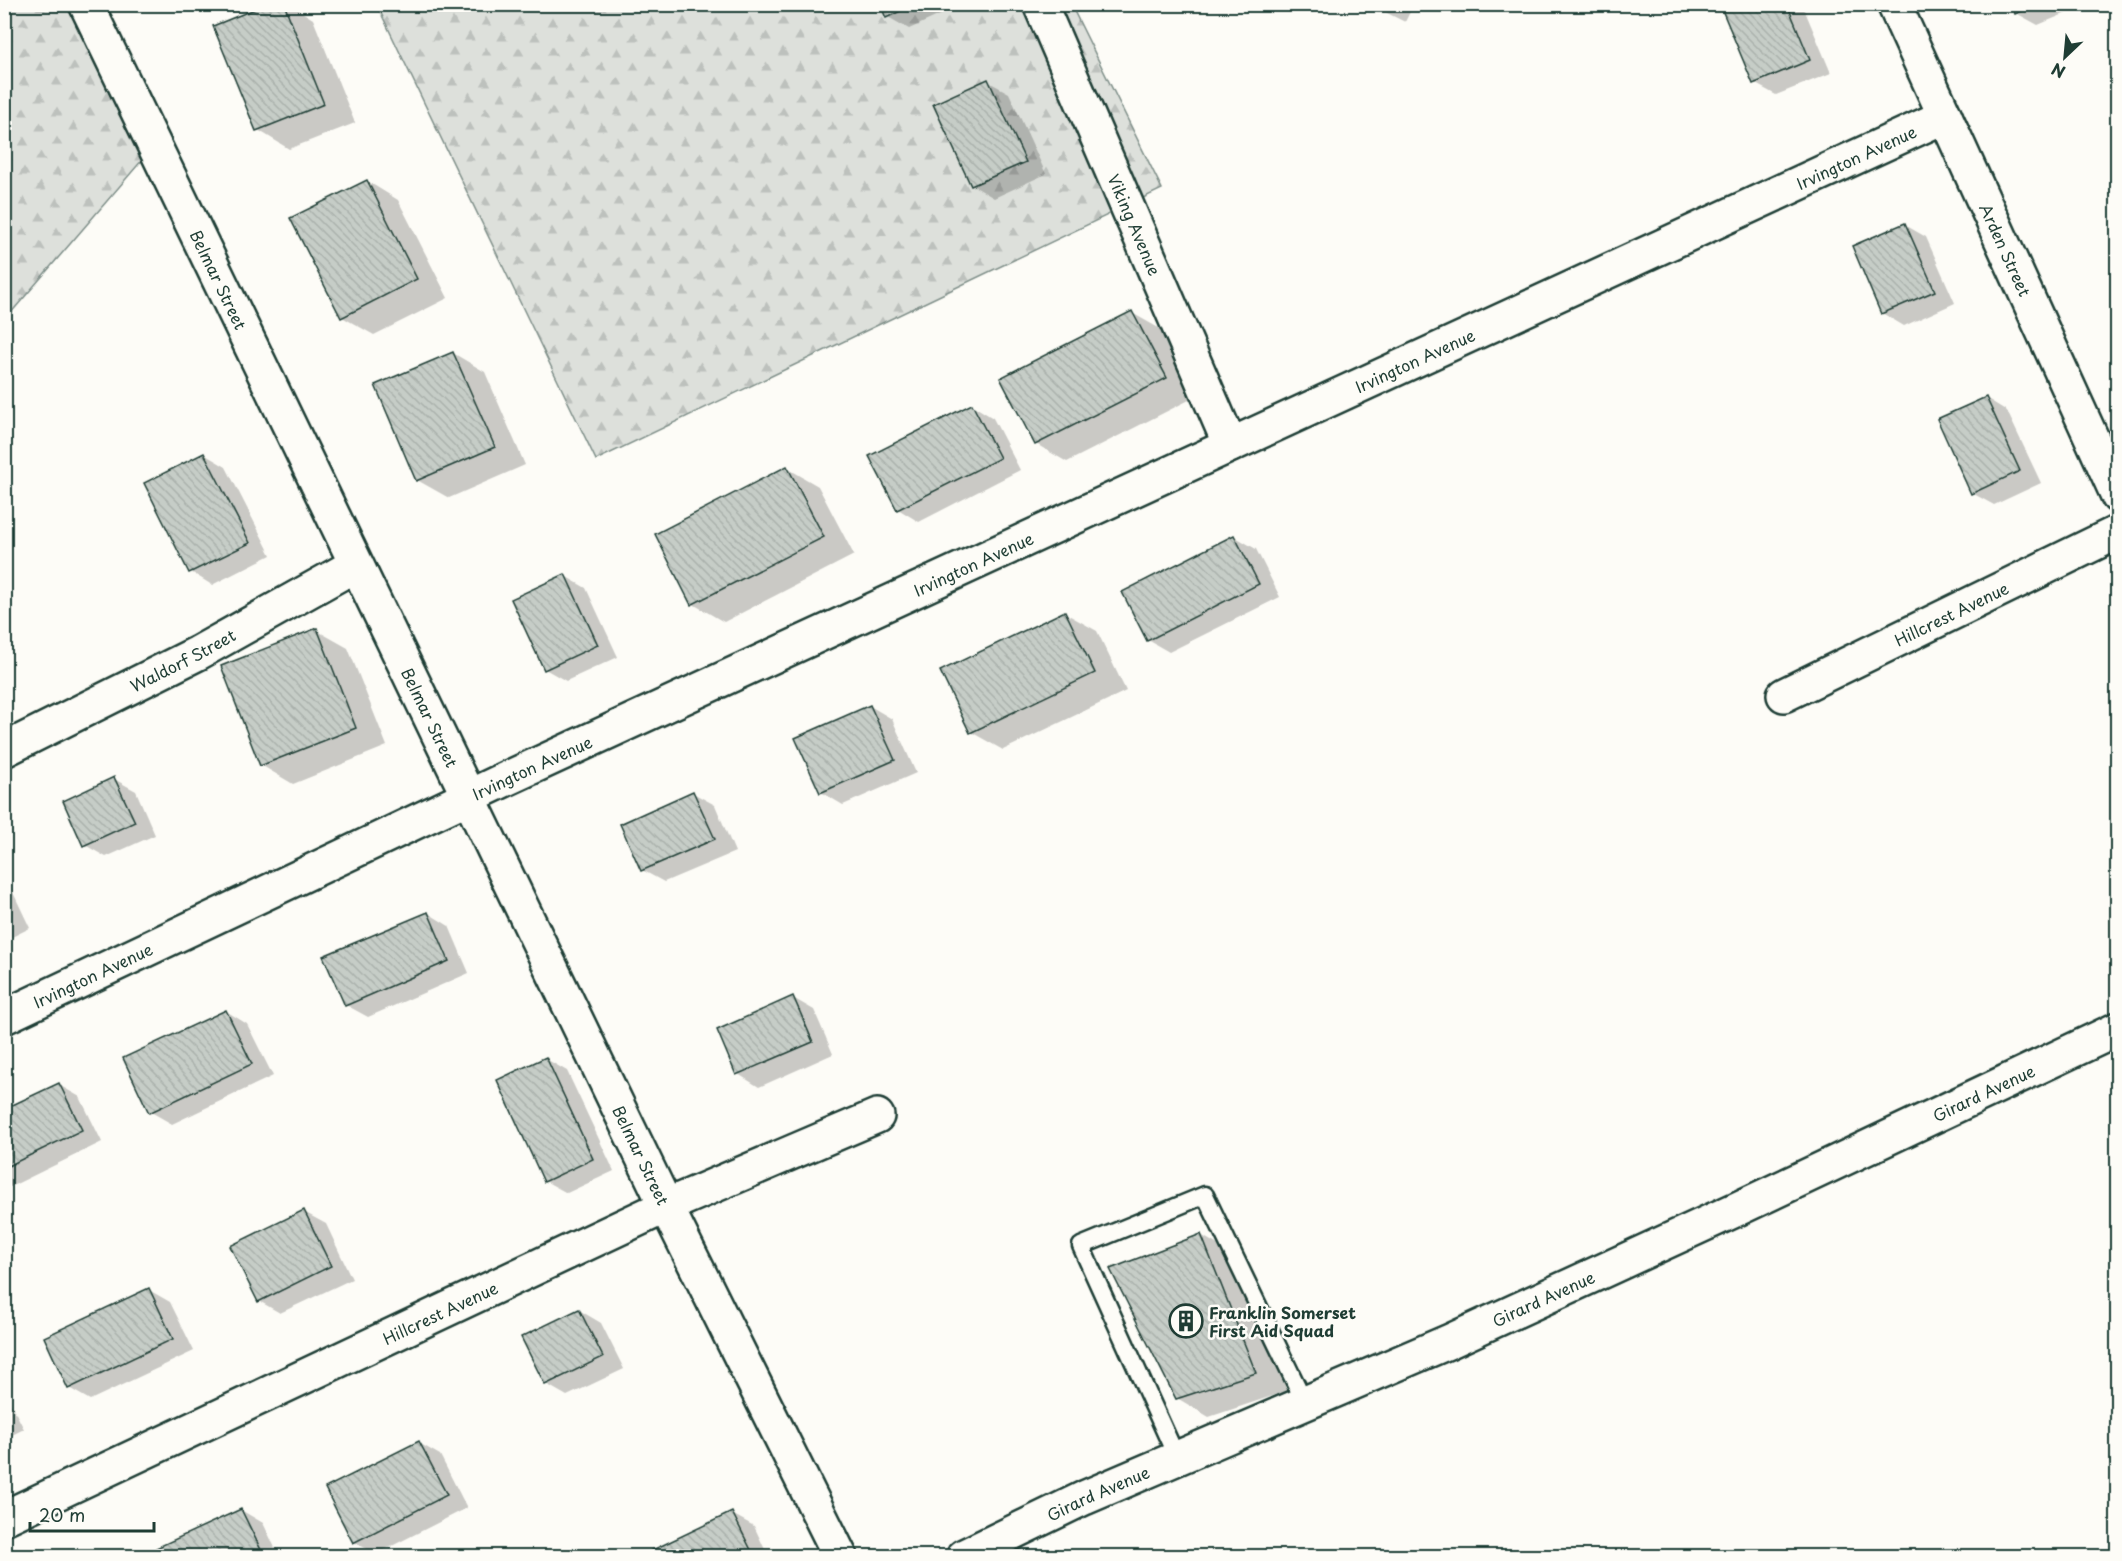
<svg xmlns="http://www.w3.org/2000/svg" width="2122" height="1561" font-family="'Playpen Sans',sans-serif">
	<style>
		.forest { fill: url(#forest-firs); stroke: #7e8e88; stroke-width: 1.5 }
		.shadow { fill: #0003 }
		.building { fill: url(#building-back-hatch); stroke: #1f3d34; stroke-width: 1.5 }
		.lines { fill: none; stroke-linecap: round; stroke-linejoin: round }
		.lane-casing { stroke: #1f3d34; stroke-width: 21 }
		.street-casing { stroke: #1f3d34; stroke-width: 38 }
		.lane { stroke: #fdfcf7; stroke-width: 16 }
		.street { stroke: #fdfcf7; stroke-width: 33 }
		.labels { text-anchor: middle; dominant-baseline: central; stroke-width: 5; stroke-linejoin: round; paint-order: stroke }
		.street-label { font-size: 16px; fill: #1f3d34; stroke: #fdfcf7 }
		.poi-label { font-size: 16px; font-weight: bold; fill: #1f3d34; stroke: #fdfcf7; text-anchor: start }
	</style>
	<defs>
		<pattern id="forest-firs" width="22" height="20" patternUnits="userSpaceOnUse" patternTransform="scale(1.5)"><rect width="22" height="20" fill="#dde0db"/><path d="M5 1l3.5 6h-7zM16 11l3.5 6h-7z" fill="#bdc1bd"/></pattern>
		<pattern id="building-back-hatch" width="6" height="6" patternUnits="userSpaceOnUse" patternTransform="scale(1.5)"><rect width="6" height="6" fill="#c6cdc7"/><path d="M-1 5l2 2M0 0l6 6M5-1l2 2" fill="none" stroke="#aab1ac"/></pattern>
	</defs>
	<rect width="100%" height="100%" fill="#fdfcf7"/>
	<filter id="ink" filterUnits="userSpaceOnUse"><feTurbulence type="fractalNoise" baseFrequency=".0167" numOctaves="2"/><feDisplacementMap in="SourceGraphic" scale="12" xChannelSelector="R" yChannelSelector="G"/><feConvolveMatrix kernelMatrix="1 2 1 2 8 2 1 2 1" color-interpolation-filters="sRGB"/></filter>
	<g filter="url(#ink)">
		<g class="forest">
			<polygon points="5,5 98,5 162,137 9,315 5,315"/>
			<polygon points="377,5 1071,5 1162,189 596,460"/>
		</g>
		<g class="shadow">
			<polygon points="271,4 289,4 313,19 355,123 289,149 258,130"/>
			<polygon points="882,4 959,4 960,6 909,29 888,17"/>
			<polygon points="1369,4 1414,4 1405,22"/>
			<polygon points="1725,4 1802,4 1831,73 1776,95 1754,83 1722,6"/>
			<polygon points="2013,4 2088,4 2038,25 2016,13"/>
			<polygon points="987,81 1009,93 1046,174 994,198 972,185"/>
			<polygon points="367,181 398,200 448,298 374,335 342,317"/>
			<polygon points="1905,225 1926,237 1955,303 1904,326 1882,313"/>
			<polygon points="1132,313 1164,331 1197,396 1067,462 1036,444"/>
			<polygon points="453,353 485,372 525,465 449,498 417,480"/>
			<polygon points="1986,398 2007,411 2041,483 1994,505 1972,493"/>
			<polygon points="972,405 993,418 1020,470 919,522 898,509"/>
			<polygon points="204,454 226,467 271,555 212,585 191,572"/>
			<polygon points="787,468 818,486 854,555 724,622 693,604"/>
			<polygon points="1234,536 1256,549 1280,597 1169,652 1148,640"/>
			<polygon points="565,576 586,588 618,657 566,681 545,669"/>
			<polygon points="1065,613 1097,631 1126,691 1003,750 971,732"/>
			<polygon points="316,630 348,648 387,746 293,784 261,765 223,667"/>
			<polygon points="870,706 892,719 916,773 843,805 821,792"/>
			<polygon points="114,779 136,791 155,835 106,857 85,845"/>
			<polygon points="693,793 715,805 735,852 664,882 642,870"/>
			<polygon points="4,882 9,884 30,928 4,941"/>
			<polygon points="428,913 449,926 469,973 368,1017 346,1005"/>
			<polygon points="793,998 814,1010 833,1054 759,1087 738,1074"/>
			<polygon points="226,1011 247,1024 273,1076 172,1124 151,1112"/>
			<polygon points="546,1059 567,1071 614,1171 567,1193 545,1181"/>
			<polygon points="59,1085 80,1097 102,1142 4,1190 4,1111"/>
			<polygon points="304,1212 326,1224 352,1279 280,1313 259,1301"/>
			<polygon points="1201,1235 1233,1254 1287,1391 1209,1417 1177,1398"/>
			<polygon points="149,1290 170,1302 194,1351 90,1400 69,1388"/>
			<polygon points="579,1310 601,1323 624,1369 567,1396 546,1384"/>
			<polygon points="4,1390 24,1429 4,1439"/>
			<polygon points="419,1443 440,1455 467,1508 376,1554 354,1542"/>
			<polygon points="241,1510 263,1523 279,1556 162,1556 158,1549"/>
			<polygon points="732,1514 754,1526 768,1556 644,1556"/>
		</g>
		<g class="building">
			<polygon points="267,4 284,4 324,104 256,131 213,26"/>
			<polygon points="880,4 915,4 886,18"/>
			<polygon points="1370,4 1387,4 1384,11"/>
			<polygon points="1787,4 1810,60 1753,84 1720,5"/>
			<polygon points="2011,4 2038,4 2015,14"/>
			<polygon points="988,79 1026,162 971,186 933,104"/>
			<polygon points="367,180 417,279 341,318 290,218"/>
			<polygon points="1905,223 1935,291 1881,314 1852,246"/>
			<polygon points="1132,311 1167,378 1035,445 1000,378"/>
			<polygon points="453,352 495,447 416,481 375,385"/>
			<polygon points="1986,397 2020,471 1971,494 1937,419"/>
			<polygon points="972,404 1000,458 897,510 869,456"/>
			<polygon points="204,453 250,543 189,573 144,483"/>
			<polygon points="787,466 824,537 691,605 655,534"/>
			<polygon points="1234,535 1259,584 1147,641 1122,592"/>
			<polygon points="565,574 598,645 544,670 511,599"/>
			<polygon points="1065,611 1095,673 970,733 940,671"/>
			<polygon points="317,628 356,728 260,766 221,666"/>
			<polygon points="870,705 895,760 820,793 795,738"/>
			<polygon points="114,777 135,822 83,846 63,801"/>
			<polygon points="693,791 715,839 641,871 620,824"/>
			<polygon points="428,912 449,961 345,1006 323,956"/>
			<polygon points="793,996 813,1042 736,1075 717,1030"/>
			<polygon points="226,1010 252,1064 149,1113 123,1058"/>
			<polygon points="546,1057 593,1159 544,1182 497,1080"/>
			<polygon points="59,1083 82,1130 4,1168 4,1109"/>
			<polygon points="304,1210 331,1266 258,1302 230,1246"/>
			<polygon points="1201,1234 1256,1373 1176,1399 1110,1269"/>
			<polygon points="149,1288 173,1339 68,1389 44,1337"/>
			<polygon points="579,1309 603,1357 545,1385 521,1337"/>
			<polygon points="419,1441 447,1495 353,1543 325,1488"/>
			<polygon points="241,1509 264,1556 160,1556 156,1548"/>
			<polygon points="732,1512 754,1556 640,1556"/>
		</g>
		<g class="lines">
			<g class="lane-casing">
				<polyline id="lane" points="1177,1458 1081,1246 1205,1195 1305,1403"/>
			</g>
			<g class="street-casing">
				<g id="street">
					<path id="s1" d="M 86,4 L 666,1206 L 840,1556"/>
					<path id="s2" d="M 1040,4 L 1230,445"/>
					<path id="s3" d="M 1894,4 L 2118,496"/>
					<path id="s4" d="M 1784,695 L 2118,532"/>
					<path id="s5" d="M 4,750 L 198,653 L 355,565"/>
					<path id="s6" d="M 4,1017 L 508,778 L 1945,116"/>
					<path id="s7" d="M 4,1518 L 666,1206 L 877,1116"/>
					<path id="s8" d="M 964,1556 L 1084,1498 L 1448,1342 L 1735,1210 L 2118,1029"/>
				</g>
			</g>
			<use href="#lane" class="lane"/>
			<use href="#street" class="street"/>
		</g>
	</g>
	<defs>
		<g id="building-ring" transform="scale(1.725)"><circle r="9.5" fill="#fdfcf7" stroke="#1f3d34" stroke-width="1.5"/><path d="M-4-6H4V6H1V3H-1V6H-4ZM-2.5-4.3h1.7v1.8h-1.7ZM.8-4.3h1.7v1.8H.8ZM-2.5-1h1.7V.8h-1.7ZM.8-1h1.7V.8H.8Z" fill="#1f3d34"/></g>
	</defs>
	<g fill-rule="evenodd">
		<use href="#building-ring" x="1186" y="1321"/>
	</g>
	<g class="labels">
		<g class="street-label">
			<text stroke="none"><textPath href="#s6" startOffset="2042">Irvington Avenue</textPath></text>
			<text stroke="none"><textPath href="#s2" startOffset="240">Viking Avenue</textPath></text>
			<text stroke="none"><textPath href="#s3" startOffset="270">Arden Street</textPath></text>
			<text stroke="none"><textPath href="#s1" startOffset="306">Belmar Street</textPath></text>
			<text stroke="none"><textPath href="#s6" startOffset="1556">Irvington Avenue</textPath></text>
			<text stroke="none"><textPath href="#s6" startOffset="1070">Irvington Avenue</textPath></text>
			<text stroke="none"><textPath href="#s4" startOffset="186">Hillcrest Avenue</textPath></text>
			<text stroke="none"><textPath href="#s5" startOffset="200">Waldorf Street</textPath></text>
			<text stroke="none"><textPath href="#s1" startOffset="792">Belmar Street</textPath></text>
			<text stroke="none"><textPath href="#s6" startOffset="584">Irvington Avenue</textPath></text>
			<text stroke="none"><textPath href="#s6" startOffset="98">Irvington Avenue</textPath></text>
			<text stroke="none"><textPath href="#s8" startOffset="1120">Girard Avenue</textPath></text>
			<text stroke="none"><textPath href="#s1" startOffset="1278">Belmar Street</textPath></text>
			<text stroke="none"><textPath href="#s8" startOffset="634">Girard Avenue</textPath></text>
			<text stroke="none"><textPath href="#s7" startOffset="482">Hillcrest Avenue</textPath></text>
			<text stroke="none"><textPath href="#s8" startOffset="148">Girard Avenue</textPath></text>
		</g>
		<g class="poi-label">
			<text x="1209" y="1312">Franklin Somerset<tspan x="1209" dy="18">First Aid Squad</tspan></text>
		</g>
	</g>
	<rect width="2122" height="1561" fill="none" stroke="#fdfcf7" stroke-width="24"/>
	<rect x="12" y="12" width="2098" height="1537" fill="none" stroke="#1f3d34" stroke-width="2" filter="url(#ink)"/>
	<g transform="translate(2065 57) rotate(206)" stroke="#fdfcf7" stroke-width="4.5" paint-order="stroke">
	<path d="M0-4.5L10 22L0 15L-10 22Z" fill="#1f3d34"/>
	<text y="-9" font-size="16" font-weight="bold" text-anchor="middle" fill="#1f3d34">N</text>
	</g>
	<path d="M30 1522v9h124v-9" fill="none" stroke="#1f3d34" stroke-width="3"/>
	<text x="39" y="1522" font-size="18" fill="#1f3d34" stroke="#fdfcf7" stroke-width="4.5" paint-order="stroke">20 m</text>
</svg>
